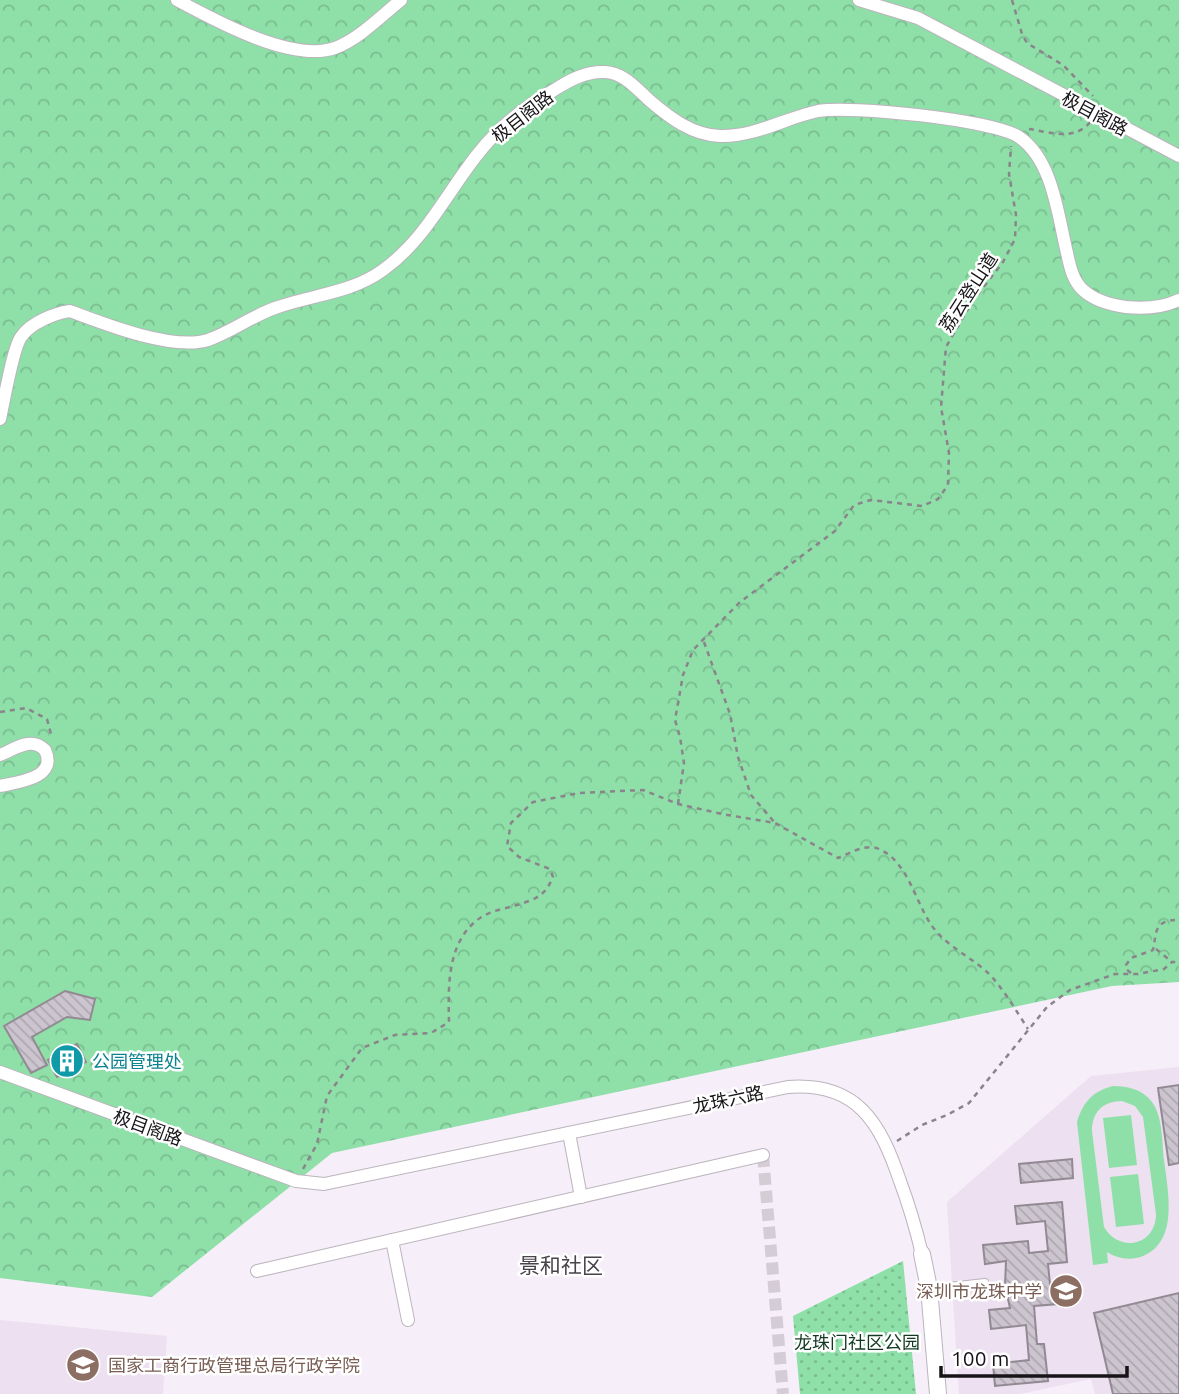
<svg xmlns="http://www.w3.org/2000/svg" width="1179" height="1394" font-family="Ubuntu,'Noto Sans SC',sans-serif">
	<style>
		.built { fill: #ede0f0 }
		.forest { fill: url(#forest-crowns) }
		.park { fill: url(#park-dots) }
		.garden { fill: #8edfa8; fill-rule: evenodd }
		.building { fill: url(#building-back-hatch); stroke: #928a93; stroke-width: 2 }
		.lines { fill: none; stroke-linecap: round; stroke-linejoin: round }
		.minor-tunnel { stroke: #d5cdd6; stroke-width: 12; stroke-dasharray: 12 6; stroke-linecap: butt }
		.service-casing { stroke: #bcb4bd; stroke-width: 8 }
		.minor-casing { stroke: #bcb4bd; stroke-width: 14 }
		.tertiary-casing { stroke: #bcb4bd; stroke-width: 18 }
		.path { stroke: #8a848b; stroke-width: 2.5; stroke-dasharray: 5 5; stroke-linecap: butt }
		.service { stroke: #fff; stroke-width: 6 }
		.minor { stroke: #fff; stroke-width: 12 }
		.tertiary { stroke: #fff; stroke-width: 16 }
		.labels { text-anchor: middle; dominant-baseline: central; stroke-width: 5; stroke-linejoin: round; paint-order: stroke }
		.street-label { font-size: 18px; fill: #171418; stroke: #fff }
		.culture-label { font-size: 18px; fill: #0d838f; stroke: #fff; text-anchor: start }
		.education-label { font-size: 18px; fill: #785e54; stroke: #fff; text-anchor: end }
		.park-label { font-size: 18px; fill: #123921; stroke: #fff }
		.quarter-label { font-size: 21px; fill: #49424a; stroke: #fff }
	</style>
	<defs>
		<pattern id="forest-crowns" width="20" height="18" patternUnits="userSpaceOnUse" patternTransform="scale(1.75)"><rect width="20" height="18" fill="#8edfa8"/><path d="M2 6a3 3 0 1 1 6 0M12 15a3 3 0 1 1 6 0" fill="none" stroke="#7abe90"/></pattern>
		<pattern id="park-dots" width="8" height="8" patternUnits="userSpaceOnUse" patternTransform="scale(1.75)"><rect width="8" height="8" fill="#8edfa8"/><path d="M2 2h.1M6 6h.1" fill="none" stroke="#7abe90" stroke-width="1.8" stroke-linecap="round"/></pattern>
		<pattern id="building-back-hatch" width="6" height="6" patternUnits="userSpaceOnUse" patternTransform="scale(1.75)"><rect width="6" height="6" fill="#ccc4ce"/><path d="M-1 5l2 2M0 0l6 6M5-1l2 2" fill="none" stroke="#aea8b0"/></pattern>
	</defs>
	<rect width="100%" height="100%" fill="#f6eef8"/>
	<g class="built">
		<polygon points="1179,1067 1179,1394 1095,1394 1091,1379 1020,1394 959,1394 947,1202 1091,1076"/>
		<polygon points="0,1320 167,1336 163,1394 0,1394"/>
	</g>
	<polygon class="forest" points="0,0 1179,0 1179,982 1112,986 332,1153 152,1297 0,1278"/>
	<polygon class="park" points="903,1261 916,1394 800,1394 793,1316"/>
	<g class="garden">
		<path d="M 1113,1086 C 1128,1086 1142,1089 1152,1102 C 1163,1117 1162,1142 1164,1160 C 1168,1192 1179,1241 1143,1256 C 1131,1261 1118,1259 1107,1252 L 1108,1263 L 1093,1265 L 1077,1122 C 1083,1102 1093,1091 1113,1086 ZM 1122,1101 L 1135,1106 L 1143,1117 L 1156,1214 C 1156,1245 1120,1254 1104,1227 L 1092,1131 C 1092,1112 1103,1101 1122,1101 Z"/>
		<polygon points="1131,1115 1137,1165 1109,1168 1103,1118"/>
		<polygon points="1138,1174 1144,1224 1116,1227 1110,1177"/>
	</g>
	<g class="building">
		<polygon points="65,991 95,999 90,1020 67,1017 32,1037 47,1065 31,1073 4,1026"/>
		<polygon points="77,1044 86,1062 57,1077 48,1060"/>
		<polygon points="1179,1085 1179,1163 1169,1165 1158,1088"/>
		<polygon points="1072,1159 1073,1178 1021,1183 1019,1164"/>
		<polygon points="1062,1202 1067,1262 1048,1264 1050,1284 1069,1283 1071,1303 1034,1306 1037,1344 1044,1344 1048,1381 995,1386 993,1364 1029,1360 1026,1325 991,1329 989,1310 1010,1308 1005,1285 1006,1261 985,1264 983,1245 1028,1241 1029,1253 1048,1251 1045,1221 1017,1224 1015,1206"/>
		<polygon points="1179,1293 1179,1394 1113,1394 1094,1313"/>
	</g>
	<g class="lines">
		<polyline class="minor-tunnel" points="763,1155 783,1394"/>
		<g class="service-casing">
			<polyline id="service" points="931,1288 985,1282"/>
		</g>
		<g class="minor-casing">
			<g id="minor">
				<path d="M 177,0 C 214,20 292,63 335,48 C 359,39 381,16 401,0"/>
				<polyline points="859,0 918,18 1179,156"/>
				<path d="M 0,419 C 4,401 13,348 21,337 C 30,323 55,313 70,311 C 104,324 173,351 208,340 C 231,332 252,316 275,308 C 311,295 352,293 383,270 C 425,240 446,194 477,155 C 497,129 526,106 554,90 C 570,80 586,71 605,72 C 624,73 636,88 649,100 C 670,118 692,135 720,136 C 755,137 785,118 818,111 C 850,105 994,120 1019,137 C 1053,160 1058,216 1067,253 C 1070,267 1073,281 1083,290 C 1095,301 1111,305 1126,307 C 1145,309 1162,308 1179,300"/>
				<path d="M 0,755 C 15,749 31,736 45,750 C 58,778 19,782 0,786"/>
				<path d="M 0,1072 L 296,1181 L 324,1184 L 788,1087 C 857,1082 880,1122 900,1181 C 909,1205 916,1229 922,1254"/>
				<polyline points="569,1133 581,1197"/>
				<polyline points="392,1240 408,1320"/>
				<polyline points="257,1271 763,1155"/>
			</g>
		</g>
		<g class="tertiary-casing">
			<polyline id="tertiary" points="922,1254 929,1288 938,1394"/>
		</g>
		<g class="path">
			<polyline points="1012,0 1022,34 1027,43 1063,65 1093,96"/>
			<path d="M 1029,129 C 1050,132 1075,142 1091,121"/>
			<polyline points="704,642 730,714 738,757 751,795 775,823"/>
			<polyline points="0,712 26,708 47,719 52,738"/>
			<polyline points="678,804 684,763 680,737 675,720 683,675 693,650 740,602 835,531 854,505 871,500 922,506 938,499 948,485 949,453 941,407 946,347 972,302 1003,262 1015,239 1016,215 1009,174 1011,146"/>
			<polyline points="1156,949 1172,962"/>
			<path d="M 1131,973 L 1126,969 L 1126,965 L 1131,958 L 1153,950 C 1157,932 1153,920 1179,920"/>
			<polyline points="897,1141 922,1125 947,1115 969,1103 1047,1007 1070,990 1115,974 1138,974 1164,969 1172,962 1179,962"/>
			<path d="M 303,1169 L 317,1144 L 327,1096 L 362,1048 L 395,1035 L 431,1033 L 449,1022 C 448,984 447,936 485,915 C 495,910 507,908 517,905 C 536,899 545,896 553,877 L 550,869 L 519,857 L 507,846 L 511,823 L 533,802 L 579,793 L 643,790 L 678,804 L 722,814 L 775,823 L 838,858 C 850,853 867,843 879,849 C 907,861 915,900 930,923 C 944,945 968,955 987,972 C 1001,985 1017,1012 1028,1029"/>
		</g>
		<use href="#service" class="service"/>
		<use href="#minor" class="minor"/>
		<use href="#tertiary" class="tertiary"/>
	</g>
	<defs>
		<g id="building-disc" transform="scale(1.75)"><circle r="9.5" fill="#0f9aa8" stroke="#fff"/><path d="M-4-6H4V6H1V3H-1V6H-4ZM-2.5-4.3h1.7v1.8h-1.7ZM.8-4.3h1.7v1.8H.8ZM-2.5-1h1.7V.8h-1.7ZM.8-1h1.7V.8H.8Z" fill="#fff"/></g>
		<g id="school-disc" transform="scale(1.75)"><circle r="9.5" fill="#8d6e63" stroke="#fff"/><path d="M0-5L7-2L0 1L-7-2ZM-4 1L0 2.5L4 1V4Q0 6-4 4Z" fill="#fff"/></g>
		<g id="university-disc" transform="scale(1.75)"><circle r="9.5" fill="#8d6e63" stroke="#fff"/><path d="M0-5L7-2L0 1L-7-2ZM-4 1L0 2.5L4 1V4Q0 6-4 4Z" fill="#fff"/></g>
	</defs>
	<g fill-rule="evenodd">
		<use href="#building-disc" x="67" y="1061"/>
		<use href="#school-disc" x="1066" y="1291"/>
		<use href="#university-disc" x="83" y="1365"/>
	</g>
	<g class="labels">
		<g class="street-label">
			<text transform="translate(1095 113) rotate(28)">极目阁路</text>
			<text transform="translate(522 116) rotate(-38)">极目阁路</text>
			<text transform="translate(968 292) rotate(-57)">荔云登山道</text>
			<text transform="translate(728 1099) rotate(-12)">龙珠六路</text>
			<text transform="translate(148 1127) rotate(20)">极目阁路</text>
		</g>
		<g class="culture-label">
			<text x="92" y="1061">公园管理处</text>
		</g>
		<g class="education-label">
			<text x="1042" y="1291">深圳市龙珠中学</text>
			<text x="108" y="1365" text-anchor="start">国家工商行政管理总局行政学院</text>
		</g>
		<g class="park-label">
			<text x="857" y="1342">龙珠门社区公园</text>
		</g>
		<g class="quarter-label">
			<text x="561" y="1265">景和社区</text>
		</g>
	</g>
	<path d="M941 1366v10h186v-10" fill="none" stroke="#171418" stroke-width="3.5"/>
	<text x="951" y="1366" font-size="21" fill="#171418" stroke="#ffffff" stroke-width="5" paint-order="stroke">100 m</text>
</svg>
